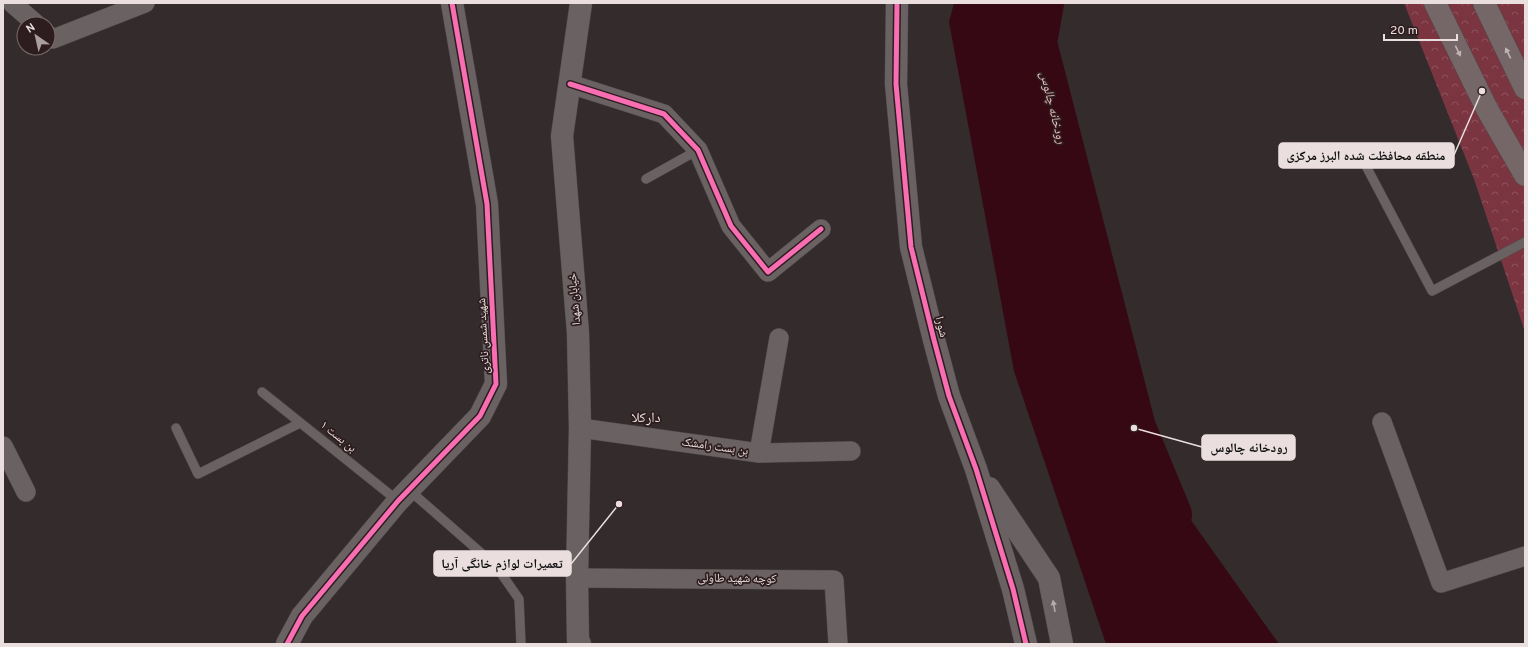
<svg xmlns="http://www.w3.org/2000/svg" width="1528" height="647" font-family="Overpass,'Noto Naskh Arabic',sans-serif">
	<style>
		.park { fill: url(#park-crowns) }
		.water { fill: #360813 }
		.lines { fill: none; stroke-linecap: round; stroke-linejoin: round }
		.river { stroke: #360813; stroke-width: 44 }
		.service-casing { stroke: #514949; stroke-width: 10 }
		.minor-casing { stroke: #514949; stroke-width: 20 }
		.tertiary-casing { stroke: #514949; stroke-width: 23 }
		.primary-casing { stroke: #514949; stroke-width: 23 }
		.service { stroke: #696162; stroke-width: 9 }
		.minor { stroke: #696162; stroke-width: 19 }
		.tertiary { stroke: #696162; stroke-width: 22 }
		.primary { stroke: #756668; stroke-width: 22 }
		.cycleway-casing { stroke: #2e1d1f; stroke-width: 8 }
		.cycleway { stroke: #f96db3; stroke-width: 5 }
		.oneway { fill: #c1b4b5 }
		.oneway2 { fill: #b6acad }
		.labels { text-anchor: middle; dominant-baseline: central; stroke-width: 3.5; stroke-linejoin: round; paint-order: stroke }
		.street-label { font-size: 12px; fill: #eadedf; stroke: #2e1d1f }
		.water-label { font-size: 13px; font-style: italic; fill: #efb9bd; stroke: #2e1d1f }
		.quarter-label { font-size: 14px; fill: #eadedf; stroke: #2e1d1f }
		.leader { fill: none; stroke: #eadedf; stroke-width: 1.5 }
		.callout-dot { fill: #eadedf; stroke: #2e1d1f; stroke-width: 1.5 }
		.callout { fill: #eadedf; stroke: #eadedf; stroke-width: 1.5 }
		.callout-label { font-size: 13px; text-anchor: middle; font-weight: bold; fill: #111 }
	</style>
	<defs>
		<pattern id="park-crowns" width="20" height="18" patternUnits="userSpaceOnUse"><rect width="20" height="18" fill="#7a3541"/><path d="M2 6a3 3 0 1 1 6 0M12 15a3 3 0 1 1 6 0" fill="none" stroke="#8d525c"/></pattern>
	</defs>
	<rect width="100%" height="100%" fill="#342b2c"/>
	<polygon class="park" points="1404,3 1525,3 1525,332 1474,179"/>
	<polygon class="water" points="954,3 1051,3 1033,88 1114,412 1279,644 1106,644 1014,371 949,22"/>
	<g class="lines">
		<polyline class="river" points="1042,3 1035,43 1134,428 1170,515"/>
		<g class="service-casing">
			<g id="service">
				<polyline points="1367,168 1432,291 1525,242"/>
				<polyline points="646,179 698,150"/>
				<polyline points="262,392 398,501"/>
				<polyline points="176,428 198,474 300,423"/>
				<polyline points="409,490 496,566 519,599 521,644"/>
			</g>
		</g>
		<g class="minor-casing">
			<g id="minor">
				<polyline points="12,3 36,24"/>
				<polyline points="48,35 53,39 145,3"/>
				<polyline points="570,84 664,114 698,150 731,226 768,272 821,229"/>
				<polyline points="1382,422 1441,583 1525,556"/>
				<polyline points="580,428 759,453 851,451"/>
				<polyline points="3,446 26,492"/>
				<polyline points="759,453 779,338"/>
				<polyline points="577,578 834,580 838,644"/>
			</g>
		</g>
		<g class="tertiary-casing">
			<g id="tertiary">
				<polyline points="897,3 896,84 911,247 934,340 949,396 976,469 1013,589 1026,644"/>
				<polyline points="989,488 1049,578 1062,644"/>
				<polyline points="287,644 302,616 398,501 480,416 496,384 487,204 452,3"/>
				<polyline points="580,644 578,640 577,578 580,428 578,333 562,136 581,3"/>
			</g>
		</g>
		<g class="primary-casing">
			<g id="primary">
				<polyline points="1435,3 1487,109 1525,175"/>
				<polyline points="1484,3 1525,88"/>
			</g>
		</g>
		<use href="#service" class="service"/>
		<use href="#minor" class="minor"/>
		<use href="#tertiary" class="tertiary"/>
		<use href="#primary" class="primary"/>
		<g class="cycleway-casing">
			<g id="cycleway">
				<polyline points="897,3 896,84 911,247 934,340 949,396 976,469 1013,589 1026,644"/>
				<polyline points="570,84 664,114 698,150 731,226 768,272 821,229"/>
				<polyline points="287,644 302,616 398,501 480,416 496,384 487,204 452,3"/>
			</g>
		</g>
		<use href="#cycleway" class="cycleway"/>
	</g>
	<defs><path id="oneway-solid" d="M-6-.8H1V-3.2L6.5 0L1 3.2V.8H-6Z"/></defs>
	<g class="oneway">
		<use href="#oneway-solid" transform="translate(1458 51) rotate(64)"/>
		<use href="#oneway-solid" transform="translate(1508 53) rotate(-116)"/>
	</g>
	<use class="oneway2" href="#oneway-solid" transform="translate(1054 606) rotate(-100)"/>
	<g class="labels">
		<g class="street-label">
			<text transform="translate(575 299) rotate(-95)">خیابان شهدا</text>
			<text transform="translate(941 327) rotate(76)">شورا</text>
			<text transform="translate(484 336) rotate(-93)">شهید شمس ناتری</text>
			<text transform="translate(338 437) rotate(39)">بن بست ۱</text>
			<text transform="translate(715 447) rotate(8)">بن بست رامشک</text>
			<text transform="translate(737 579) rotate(1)">کوچه شهید طاولی</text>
		</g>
		<g class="water-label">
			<text transform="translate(1052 108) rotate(76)">رودخانه چالوس</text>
		</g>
		<g class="quarter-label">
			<text x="646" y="418">دارکلا</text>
		</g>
	</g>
	<path class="leader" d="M1482 91L1454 155M1134 428L1202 447M619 504L571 564"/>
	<g class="callout-dot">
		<circle cx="1482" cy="91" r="4"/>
		<circle cx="1134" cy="428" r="4"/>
		<circle cx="619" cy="504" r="4"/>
	</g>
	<g class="callout">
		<rect x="1279" y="143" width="175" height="25" rx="4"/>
		<rect x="1202" y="435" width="93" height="25" rx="4"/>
		<rect x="434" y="551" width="137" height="25" rx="4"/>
	</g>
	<g class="callout-label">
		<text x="1366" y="160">منطقه محافظت شده البرز مرکزی</text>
		<text x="1249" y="452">رودخانه چالوس</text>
		<text x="502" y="568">تعمیرات لوازم خانگی آریا</text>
	</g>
	<rect width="1528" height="647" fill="none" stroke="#eadedf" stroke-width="8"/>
	<g transform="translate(36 36) rotate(326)"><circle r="19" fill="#2e1d1f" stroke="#796a6c"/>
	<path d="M0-3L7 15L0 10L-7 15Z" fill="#aa9fa0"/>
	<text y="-6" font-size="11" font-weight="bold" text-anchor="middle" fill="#eadedf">N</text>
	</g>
	<path d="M1384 34v6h73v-6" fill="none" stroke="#eadedf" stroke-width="2"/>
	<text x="1390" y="34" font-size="12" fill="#eadedf" stroke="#2e1d1f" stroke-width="3" paint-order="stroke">20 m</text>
</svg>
